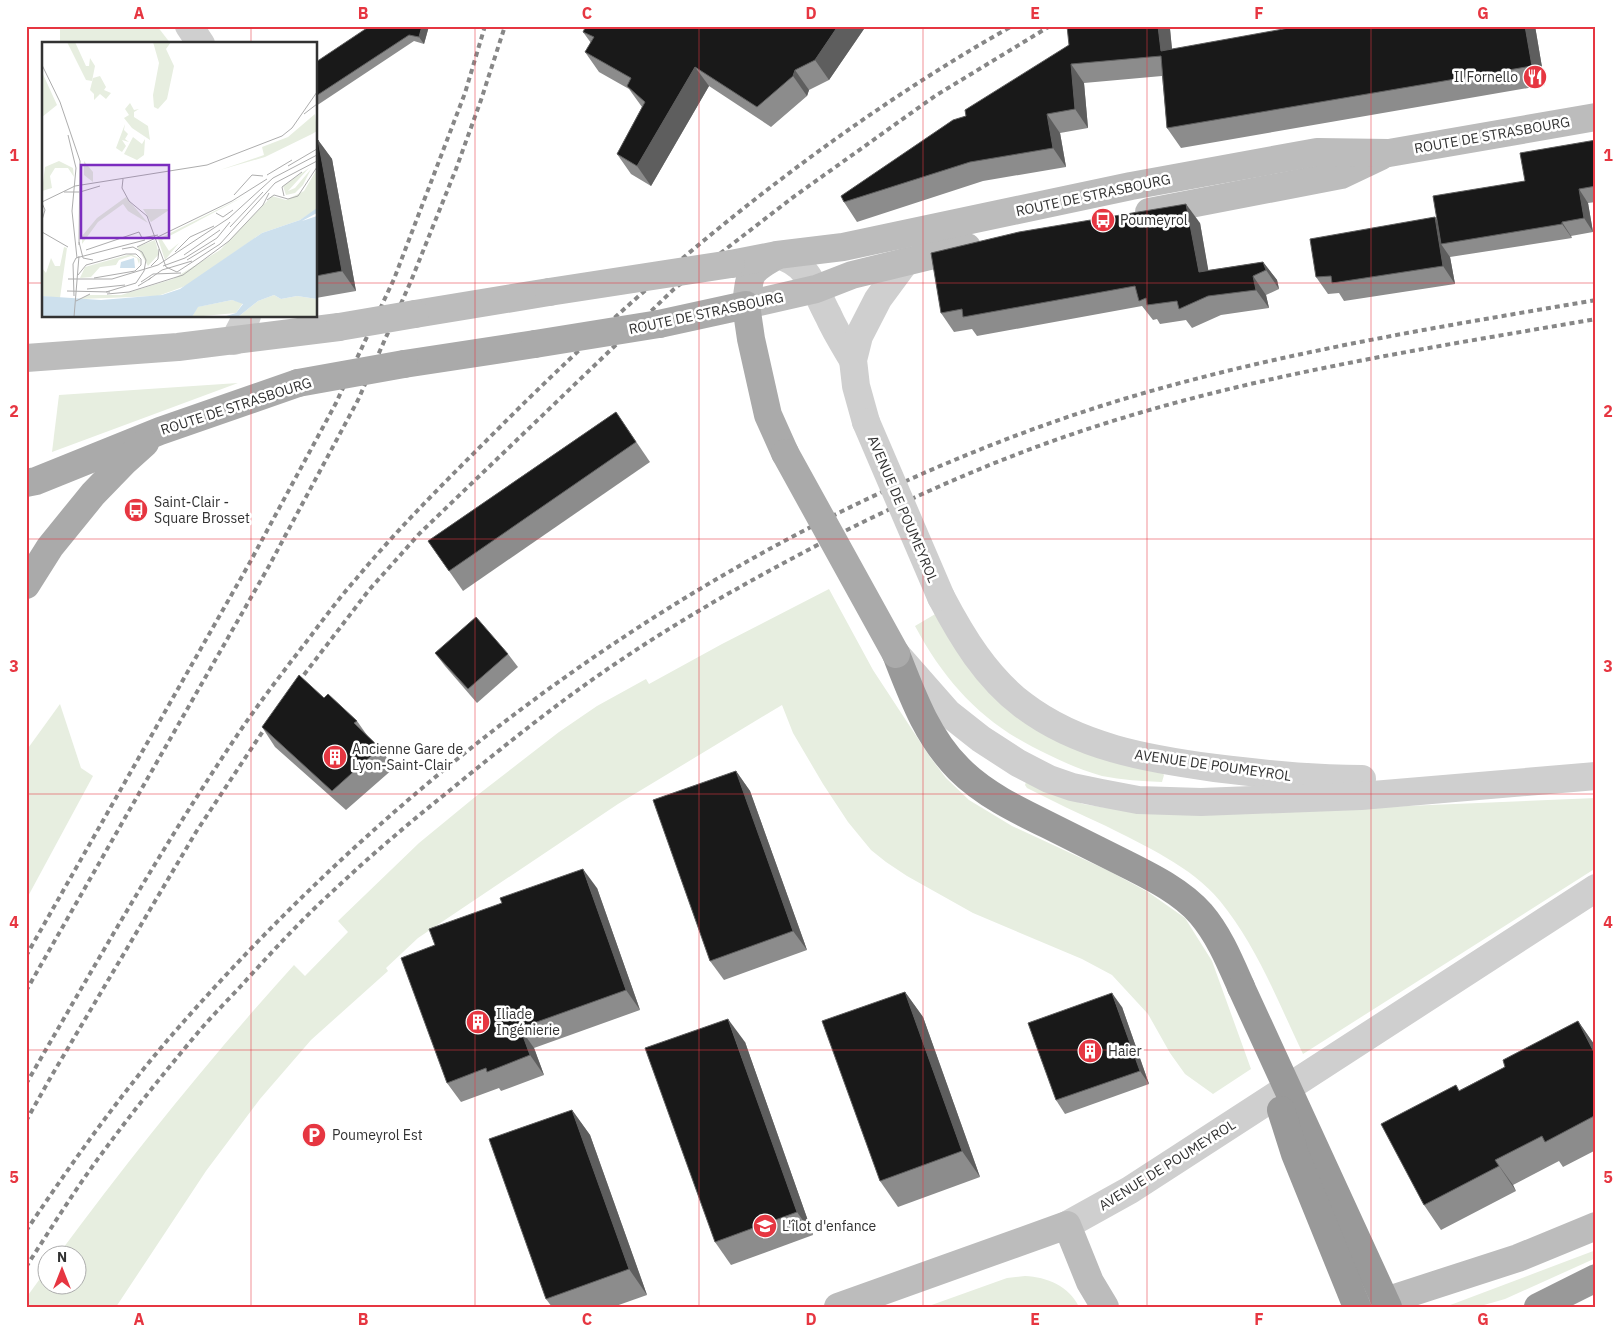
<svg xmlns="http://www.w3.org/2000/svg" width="1622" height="1333" font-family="'IBM Plex Sans',sans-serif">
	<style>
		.green { fill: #e7eee0 }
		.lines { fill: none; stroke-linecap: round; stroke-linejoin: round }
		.street { stroke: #cfcfcf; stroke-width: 28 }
		.secondary { stroke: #bcbcbc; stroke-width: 28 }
		.primary { stroke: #aaa; stroke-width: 28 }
		.highway { stroke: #999; stroke-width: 28 }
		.rail { stroke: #878787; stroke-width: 4; stroke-dasharray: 5 4; stroke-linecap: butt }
		.street-bridge { stroke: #cfcfcf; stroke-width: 28 }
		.secondary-bridge { stroke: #bcbcbc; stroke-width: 28 }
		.primary-bridge { stroke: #aaa; stroke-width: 28 }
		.highway-bridge { stroke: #999; stroke-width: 28 }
		.wall { fill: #8c8c8c }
		.shaded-wall { fill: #5e5e5e }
		.building { fill: #191919; stroke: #5e5e5e }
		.grid { fill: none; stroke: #e63641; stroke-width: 1; stroke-opacity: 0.55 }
		.labels { text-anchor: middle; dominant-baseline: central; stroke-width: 5; stroke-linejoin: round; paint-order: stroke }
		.poi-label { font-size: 14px; fill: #323232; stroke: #fff; text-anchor: start }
		.street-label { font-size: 14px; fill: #323232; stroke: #fff }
		.inset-road { fill: none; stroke: #adadad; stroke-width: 1 }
		.view { fill: #7b2cbf; fill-opacity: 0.15; stroke: #7b2cbf; stroke-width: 2.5 }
		.inset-edge { fill: none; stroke: #323232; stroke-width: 2.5 }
		.neatline { fill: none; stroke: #e63641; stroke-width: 2 }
		.grid-label { font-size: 16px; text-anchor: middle; font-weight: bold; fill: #e63641 }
	</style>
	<rect width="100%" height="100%" fill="#fff"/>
	<g class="green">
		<polygon points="60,26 157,26 171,44 60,44"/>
		<polygon points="238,383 52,452 59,395"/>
		<path d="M 829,589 L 873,670 L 930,757 L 946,778 L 969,800 L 1012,826 L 1109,871 L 1148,892 L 1185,918 L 1212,961 L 1251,1069 L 1213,1094 L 1185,1074 L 1170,1053 L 1148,1014 L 1112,975 L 1082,959 L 973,913 L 907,876 L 886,862 L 871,850 L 848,822 L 823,784 L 793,733 L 782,705 L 618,804 L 418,938 L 386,968 L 388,971 L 311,1040 L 260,1099 L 206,1171 L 116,1307 L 26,1307 L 26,1298 L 47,1269 L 48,1286 L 78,1286 L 78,1256 L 58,1255 C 132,1155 210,1058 294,965 L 305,976 L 348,932 L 338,921 L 419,843 L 475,797 L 559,732 L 597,706 L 646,679 L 649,684 L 722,644 Z"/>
		<path d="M 937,613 L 977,675 L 1162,772 L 1164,775 L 1162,782 C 1142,781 1122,780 1102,776 C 1084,771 1065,763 1049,755 C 987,727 947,686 915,626 Z"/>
		<polygon points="60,704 81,768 93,776 26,900 26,751"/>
		<path d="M 1026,782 L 1083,804 L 1107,808 L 1216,814 L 1596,798 L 1596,868 L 1303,1054 C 1278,1002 1257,946 1220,901 C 1191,866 1145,846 1106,826 C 1079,814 1053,801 1027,788 L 1025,785 Z"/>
		<polygon points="1596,1250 1596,1258 1505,1299 1477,1307 1445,1307"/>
		<path d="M 1025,1276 C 1047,1277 1069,1286 1079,1307 L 926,1307 L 1007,1278 Z"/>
	</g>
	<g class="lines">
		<g class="street">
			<polyline points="189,26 201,44"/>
			<path d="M 777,255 C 809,263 814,289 828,315 C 835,331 844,345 853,360"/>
			<polyline points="234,341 247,316"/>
			<polyline points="866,422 856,386 853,360 859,336 878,299 906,261"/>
			<path d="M 941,597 C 962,637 986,677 1023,705 C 1078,747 1148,759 1215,768 C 1263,774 1312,779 1362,779"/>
			<polyline points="897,655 948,713 981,739 1018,763 1049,779 1072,787 1101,793 1138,800 1201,802 1361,796 1596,776"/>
			<polyline points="1067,1225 1130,1190 1596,888"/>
		</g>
		<g class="secondary">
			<polyline points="1149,212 1341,175 1381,156"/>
			<path d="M 776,256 C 748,272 750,273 746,305 L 816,289 L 852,275 L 967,247"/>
			<polyline points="731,264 777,255 843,247 1131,186 1317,152 1389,153 1596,117"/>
			<polyline points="415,314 549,292"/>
			<polyline points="26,358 178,347 339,327"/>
			<polyline points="838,1307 1067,1225 1090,1282 1105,1307"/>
			<polyline points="1364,1307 1373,1305 1518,1258 1596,1226"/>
		</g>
		<g class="primary">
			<polyline points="659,324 746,305 751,339 768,415 785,453"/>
			<polyline points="404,364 535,344"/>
			<polyline points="26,483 36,481 160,431 298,383"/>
			<polyline points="26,585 50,547 93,494 125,461 145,443"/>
		</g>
		<g class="highway">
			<path d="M 896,654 C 912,695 927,737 959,769 C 984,794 1017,810 1048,825 C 1074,838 1100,851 1126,864 C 1152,877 1182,892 1201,914 C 1219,935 1230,962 1241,987"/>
			<polyline points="1538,1307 1596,1278"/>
		</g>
		<g class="rail">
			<polyline points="293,689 369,590 420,533 674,289 792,198 935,96 1050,26"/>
			<polyline points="26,956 249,564 336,403 394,279 465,93 485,26"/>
			<polyline points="26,991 269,566 358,400 411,281 456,169 481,100 505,26"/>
			<path d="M 26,1084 C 95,965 163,845 240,731 C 262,699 286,668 310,637 C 325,617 340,597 356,579 C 400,526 449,478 498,429 C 650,276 823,133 1012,26"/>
			<polyline points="26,1121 52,1075 196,832 271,719"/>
			<path d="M 26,1231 C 75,1158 127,1085 186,1019 C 418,757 711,545 1042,426 C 1219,362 1410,332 1596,300"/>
			<path d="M 26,1267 C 52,1227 77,1186 106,1148 C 134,1110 164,1073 195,1036 C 209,1019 225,1003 240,987 C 270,954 300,921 333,891 C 370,856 409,823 449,791 C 503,747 557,703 615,664 C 684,617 756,577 829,539 C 900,503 972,470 1047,443 C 1224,379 1412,351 1596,319"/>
		</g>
		<polyline class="street-bridge" points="866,422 941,597"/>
		<g class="secondary-bridge">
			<polyline points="549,292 731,264"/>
			<polyline points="339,327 415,314"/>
		</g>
		<g class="primary-bridge">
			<polyline points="535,344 659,324"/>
			<polyline points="298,383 404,364"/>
			<polyline points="785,453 896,654"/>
		</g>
		<g class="highway-bridge">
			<polyline points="1241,987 1388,1307"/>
			<polyline points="1281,1110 1295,1154 1357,1307"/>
		</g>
	</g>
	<g class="wall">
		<polygon points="429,26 424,44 414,41 316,106 316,62"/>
		<polygon points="866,26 829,80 809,90 807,96 771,127 709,86 651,186 631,174 617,154 642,107 629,89 599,72 585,52 591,43 583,32"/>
		<polygon points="1535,26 1545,85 1181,148 1167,128 1162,76 1084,83 1088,128 1060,133 1066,167 983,181 857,222 844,202 1069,45 1170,29 1172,49"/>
		<polygon points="316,140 318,140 332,159 356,291 316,298"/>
		<polygon points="1596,140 1596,202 1588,203 1593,232 1571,236 1572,238 1450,257 1455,284 1344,301 1339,293 1328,294 1316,277 1435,217 1437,221 1525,181"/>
		<polygon points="1200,223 1208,270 1263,262 1277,280 1279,289 1266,295 1269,308 1221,315 1192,328 1186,320 1160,324 1157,319 1153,320 1142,306 977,336 972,329 954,332 941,313"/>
		<polygon points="616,412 650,462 463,591 428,541"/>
		<polygon points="435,653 508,654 518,667 477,703 445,666"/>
		<polygon points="324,698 357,721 369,738 380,748 394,768 346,810 275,747 262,727"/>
		<polygon points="736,771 750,791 807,950 724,980 710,961"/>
		<polygon points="597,888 640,1010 534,1048 544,1075 501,1091 499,1088 461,1102 447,1083"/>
		<polygon points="905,992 923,1017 980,1177 898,1207 880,1181"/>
		<polygon points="1122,1007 1149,1084 1065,1114 1056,1100"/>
		<polygon points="1578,1021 1596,1047 1596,1150 1563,1167 1559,1161 1513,1185 1516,1191 1441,1230 1424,1205 1460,1090 1505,1067"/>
		<polygon points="745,1042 813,1235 731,1265 715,1242"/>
		<polygon points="572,1110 590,1135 647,1295 613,1307 552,1307 546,1299"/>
	</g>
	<g class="shaded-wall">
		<polygon points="422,26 429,26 424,44 419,37"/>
		<polygon points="838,26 866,26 829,80 815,60"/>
		<polygon points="1158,26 1168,26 1170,29 1174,70 1161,51"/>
		<polygon points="1525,26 1535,26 1545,85 1532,66"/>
		<polygon points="1071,64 1084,83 1088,128 1075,109"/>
		<polygon points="695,67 709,86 651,186 637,166"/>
		<polygon points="795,70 809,90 807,96 793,76"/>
		<polygon points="1047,114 1060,133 1066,167 1053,148"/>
		<polygon points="318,140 332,159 356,291 342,271"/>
		<polygon points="1579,189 1588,203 1593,232 1584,218"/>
		<polygon points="1186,204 1200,223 1212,291 1199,272"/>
		<polygon points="1435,217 1447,235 1441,244 1450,257 1455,284 1443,266"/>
		<polygon points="1562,222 1571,236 1572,238 1562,224"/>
		<polygon points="1263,262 1277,280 1279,289 1266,270"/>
		<polygon points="1253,276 1266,295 1269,308 1256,290"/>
		<polygon points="736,771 750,791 807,950 793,931"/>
		<polygon points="583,869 597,888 640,1010 626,990"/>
		<polygon points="905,992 923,1017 980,1177 962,1151"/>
		<polygon points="1112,993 1122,1007 1149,1084 1140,1071"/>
		<polygon points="728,1019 745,1042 813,1235 797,1212"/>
		<polygon points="1578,1021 1596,1047 1596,1056"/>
		<polygon points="520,1028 534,1048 544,1075 530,1055"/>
		<polygon points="572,1110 590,1135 647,1295 629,1269"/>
		<polygon points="1495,1160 1513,1185 1516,1191 1499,1166"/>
	</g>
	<g class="building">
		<polygon points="370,26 422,26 419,37 409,35 316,96 316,62"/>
		<polygon points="586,26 838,26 815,60 795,70 793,76 757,107 695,67 637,166 617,154 645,102 627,86 631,78 585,52 594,37 583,32"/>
		<polygon points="1067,26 1158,26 1161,51 1300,26 1525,26 1532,66 1167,128 1161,56 1071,64 1075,109 1047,114 1053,148 970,162 844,202 841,196 953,120 966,116 965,110 1069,45"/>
		<polygon points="316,140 318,140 342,271 316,276"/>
		<polygon points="1596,140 1596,186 1579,189 1584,218 1562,222 1562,224 1441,244 1433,196 1525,181 1520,153"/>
		<polygon points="1186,204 1199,272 1263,262 1266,270 1253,276 1256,290 1208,296 1179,309 1177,301 1147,305 1146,298 1139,301 1135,286 963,317 962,309 941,313 931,253 1019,232"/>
		<polygon points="1435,217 1443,266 1332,283 1331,276 1316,277 1310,239"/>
		<polygon points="616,412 636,442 449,571 428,541"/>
		<polygon points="476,617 508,654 468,689 435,653"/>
		<polygon points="299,675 324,698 328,694 357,721 354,723 380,748 332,791 262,727"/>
		<polygon points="736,771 793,931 710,961 653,800"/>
		<polygon points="583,869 626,990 520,1028 530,1055 487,1072 486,1068 447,1083 401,958 435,945 429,929 502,903 500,898"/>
		<polygon points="905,992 962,1151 880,1181 822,1021"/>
		<polygon points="1112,993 1140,1071 1056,1100 1028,1023"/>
		<polygon points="728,1019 797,1212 715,1242 645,1048"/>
		<polygon points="1578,1021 1596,1056 1596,1115 1545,1142 1542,1136 1495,1160 1499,1166 1424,1205 1381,1124 1456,1085 1459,1091 1505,1067 1503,1060"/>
		<polygon points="572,1110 629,1269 546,1299 489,1139"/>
	</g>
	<path class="grid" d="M 251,26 L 251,44M 475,26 L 475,1307M 699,26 L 699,1307M 923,26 L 923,1307M 1147,26 L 1147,1307M 1371,26 L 1371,1307M 26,283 L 44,283M 316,283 L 1596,283M 251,316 L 251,1307M 26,539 L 1596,539M 26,794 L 1596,794M 26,1050 L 1596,1050"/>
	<defs>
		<g id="restaurant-disc" transform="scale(1.25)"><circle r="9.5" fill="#e63641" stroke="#fff"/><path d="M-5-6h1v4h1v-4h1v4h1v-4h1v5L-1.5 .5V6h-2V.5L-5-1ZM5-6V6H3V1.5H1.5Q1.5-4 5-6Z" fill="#fff"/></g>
		<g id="bus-disc" transform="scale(1.25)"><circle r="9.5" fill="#e63641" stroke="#fff"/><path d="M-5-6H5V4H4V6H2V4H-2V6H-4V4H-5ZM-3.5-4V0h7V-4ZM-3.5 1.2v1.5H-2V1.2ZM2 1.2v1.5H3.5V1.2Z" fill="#fff"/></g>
		<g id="building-disc" transform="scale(1.25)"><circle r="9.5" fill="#e63641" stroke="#fff"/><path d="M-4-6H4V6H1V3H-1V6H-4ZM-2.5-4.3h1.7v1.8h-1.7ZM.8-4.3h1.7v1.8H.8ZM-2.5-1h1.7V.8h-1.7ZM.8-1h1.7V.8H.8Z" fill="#fff"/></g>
		<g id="parking-disc" transform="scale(1.25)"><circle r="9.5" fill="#e63641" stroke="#fff"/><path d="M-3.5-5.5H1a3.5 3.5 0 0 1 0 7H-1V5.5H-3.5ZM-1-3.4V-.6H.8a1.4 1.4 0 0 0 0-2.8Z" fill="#fff"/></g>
		<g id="school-disc" transform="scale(1.25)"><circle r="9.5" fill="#e63641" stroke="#fff"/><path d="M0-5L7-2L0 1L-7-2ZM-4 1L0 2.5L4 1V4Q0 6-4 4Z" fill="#fff"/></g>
	</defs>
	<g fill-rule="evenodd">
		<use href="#restaurant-disc" x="1535" y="77"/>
		<use href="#bus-disc" x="1103" y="220"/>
		<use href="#bus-disc" x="136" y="510"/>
		<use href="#building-disc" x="335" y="757"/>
		<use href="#building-disc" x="478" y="1022"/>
		<use href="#building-disc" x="1090" y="1051"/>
		<use href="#parking-disc" x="314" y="1135"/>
		<use href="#school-disc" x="765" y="1226"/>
	</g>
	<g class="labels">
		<g class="poi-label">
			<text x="1518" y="77" text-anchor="end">Il Fornello</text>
			<text x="1120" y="220">Poumeyrol</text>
			<text x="154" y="502">Saint-Clair -<tspan x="154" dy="16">Square Brosset</tspan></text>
			<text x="352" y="749">Ancienne Gare de<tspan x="352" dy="16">Lyon-Saint-Clair</tspan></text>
			<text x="496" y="1014">Iliade<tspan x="496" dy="16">Ingénierie</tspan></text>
			<text x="1108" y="1051">Haier</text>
			<text x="332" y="1135">Poumeyrol Est</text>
			<text x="782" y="1226">L'îlot d'enfance</text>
		</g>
		<g class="street-label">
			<text transform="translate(1492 135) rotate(-10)">ROUTE DE STRASBOURG</text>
			<text transform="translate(1093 195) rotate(-12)">ROUTE DE STRASBOURG</text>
			<text transform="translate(706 313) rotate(-12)">ROUTE DE STRASBOURG</text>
			<text transform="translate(236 406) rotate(-18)">ROUTE DE STRASBOURG</text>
			<text transform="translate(903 509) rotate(67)">AVENUE DE POUMEYROL</text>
			<text transform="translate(1213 765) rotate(8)">AVENUE DE POUMEYROL</text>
			<text transform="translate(1167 1165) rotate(-32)">AVENUE DE POUMEYROL</text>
		</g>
	</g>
	<g transform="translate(42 42)">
		<rect width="275" height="275" fill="#fff"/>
		<path d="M 25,0 L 33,0 L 44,24 L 47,24 L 48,16 L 53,24 L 50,39 L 44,38 ZM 111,0 L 129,0 L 124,7 L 132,24 L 125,57 L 116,67 L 112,65 L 111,53 L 117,21 ZM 0,30 L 15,63 L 0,75 ZM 58,34 L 64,45 L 62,48 L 69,51 L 64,57 L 58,52 L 52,58 L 52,52 L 48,48 L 51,36 ZM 88,61 L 92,68 L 97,67 L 92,70 L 92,75 L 106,84 L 108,98 L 90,86 L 82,76 L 87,73 L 83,67 ZM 273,72 L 275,89 L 270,92 L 223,115 L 178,128 L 222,113 L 220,105 L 246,95 ZM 83,82 L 82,88 L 86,92 L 83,97 L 87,100 L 80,98 L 84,104 L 80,110 L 74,106 ZM 91,95 L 100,102 L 103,97 L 102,113 L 95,118 L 82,112 ZM 17,119 L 31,126 L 32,135 L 26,126 L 13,126 L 8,134 L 10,146 L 0,149 L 3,125 ZM 42,119 L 51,130 L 51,140 L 42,133 ZM 267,126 L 246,149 L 253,146 L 269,127 L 261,143 L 253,151 L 244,153 L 241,144 ZM 275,127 L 275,166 L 272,169 L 258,178 L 220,191 L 146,243 L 116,254 L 38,257 L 46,253 L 79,253 L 131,237 L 178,208 L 230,154 L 244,158 L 262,149 ZM 205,153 L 120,198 L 127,209 L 137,201 L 123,218 L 116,197 ZM 84,155 L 106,181 L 86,169 L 81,162 L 56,180 L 40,202 L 40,194 L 55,176 ZM 101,167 L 125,167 L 127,168 L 109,180 ZM 113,198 L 117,212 L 106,224 L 95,205 ZM 22,205 L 25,206 L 18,256 L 0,254 L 0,226 L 4,231 L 9,216 L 13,224 L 18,224 ZM 89,212 L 98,217 L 97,222 L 95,216 L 89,214 L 77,218 L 74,223 L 58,225 L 49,235 L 38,236 L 43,225 ZM 232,253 L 239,257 L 255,254 L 275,257 L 275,275 L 196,275 L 216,259 ZM 190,258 L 201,261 L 194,271 L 150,275 L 155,265 Z" fill="#e7eee0"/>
		<path d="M 275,166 L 275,171 L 260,179 L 275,174 L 275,257 L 255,254 L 239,257 L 232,253 L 216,259 L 196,275 L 181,275 L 194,271 L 201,262 L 190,258 L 156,265 L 150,275 L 0,275 L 0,254 L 59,258 L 120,253 L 138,247 L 220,191 L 258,178 ZM 92,216 L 93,226 L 78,226 L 79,220 Z" fill="#cde0ed"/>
		<path class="inset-road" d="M 0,23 L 18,60 L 38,119 L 37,203M 275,56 L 275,77M 262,72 L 275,62M 26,93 L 34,126 L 30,169 L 35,216M 246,124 L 275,107M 225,133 L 250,118M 81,137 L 80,146 L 87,159M 22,150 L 38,150 L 58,144M 192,153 L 210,133 L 221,134M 242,154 L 240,145 L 260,130M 225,158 L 232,153 L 246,157 L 256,154 L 275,125M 87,159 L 105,174 L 124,225 L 135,230 L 178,202 L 233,141 L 275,119M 0,160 L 33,144 L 165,123 L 240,94 L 250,86 L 275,50M 0,161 L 3,168 L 0,178M 174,171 L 181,175 L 191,168M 188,185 L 221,150M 0,190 L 26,205M 37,200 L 41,216 L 51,218M 95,205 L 190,159 L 225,137M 44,208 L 97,190 L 100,196 L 116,193M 133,210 L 148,195 L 172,184M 142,213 L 178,188M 145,218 L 173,201M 109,224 L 116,217 L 117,207M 121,224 L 143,216 L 175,196 L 188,180M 36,233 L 44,223 L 84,212 L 94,212 L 99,217 L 99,223 L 93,229 L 52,236M 26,237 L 70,237 L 116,223 L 187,176 L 231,136 L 275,113M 106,238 L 120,228 L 150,219M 99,240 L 111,232 L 139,231M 96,244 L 109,236M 45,247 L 83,243M 25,249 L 68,250M 64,250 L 94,241 L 102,229 L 104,218 L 100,210 L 91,205 L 80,207M 65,252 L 87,250 L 141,233 L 187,199 L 221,163 L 227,151M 32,254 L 31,222 L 34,216 L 103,198M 34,259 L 48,252M 32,275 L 37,214"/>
		<path class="view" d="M 39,123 L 127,123 L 127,196 L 39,196 Z"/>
		<rect width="275" height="275" class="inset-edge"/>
	</g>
	<rect width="1622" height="1333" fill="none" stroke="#ffffff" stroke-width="55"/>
	<g transform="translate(62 1270)"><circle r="24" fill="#ffffff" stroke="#adadad"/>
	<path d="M0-4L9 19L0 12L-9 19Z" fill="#e63641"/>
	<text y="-8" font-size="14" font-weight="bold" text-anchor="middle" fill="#323232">N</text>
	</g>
	<rect x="28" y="28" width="1566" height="1278" class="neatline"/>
	<g class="grid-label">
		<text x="139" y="19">A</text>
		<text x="363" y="19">B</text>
		<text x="587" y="19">C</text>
		<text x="811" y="19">D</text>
		<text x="1035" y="19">E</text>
		<text x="1259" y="19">F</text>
		<text x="1483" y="19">G</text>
		<text x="14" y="161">1</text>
		<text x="1608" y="161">1</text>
		<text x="14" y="417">2</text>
		<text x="1608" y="417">2</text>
		<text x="14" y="672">3</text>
		<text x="1608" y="672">3</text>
		<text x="14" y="928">4</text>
		<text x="1608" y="928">4</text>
		<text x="14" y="1183">5</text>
		<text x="1608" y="1183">5</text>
		<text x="139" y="1325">A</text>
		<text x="363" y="1325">B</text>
		<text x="587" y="1325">C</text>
		<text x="811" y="1325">D</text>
		<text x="1035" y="1325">E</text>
		<text x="1259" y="1325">F</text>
		<text x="1483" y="1325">G</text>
	</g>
</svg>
